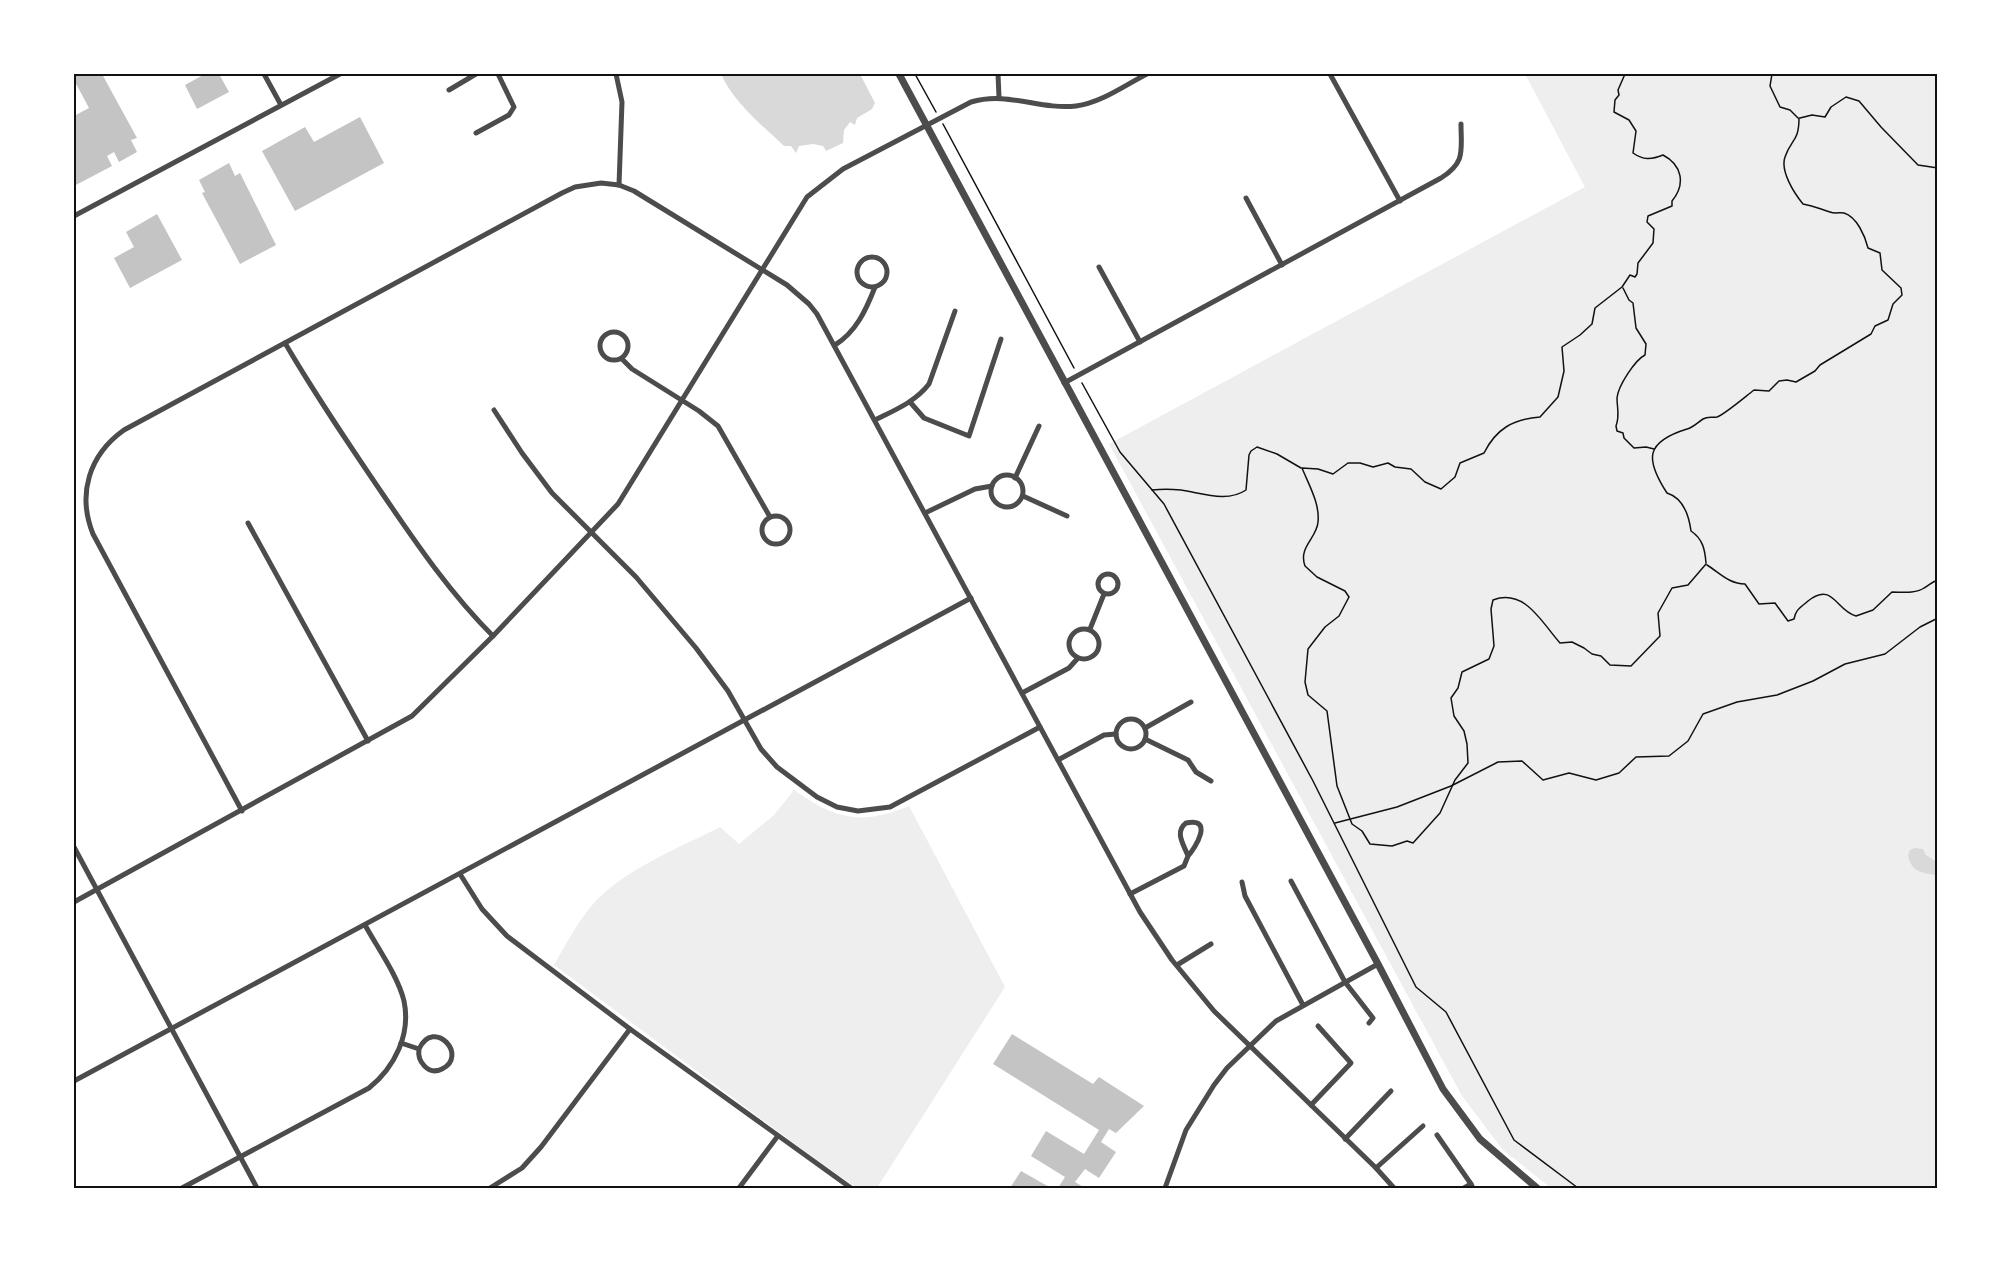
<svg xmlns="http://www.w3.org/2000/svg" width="2011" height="1262" font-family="Manrope,sans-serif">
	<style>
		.green { fill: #eee }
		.water { fill: #d9d9d9 }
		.building { fill: #c4c4c4 }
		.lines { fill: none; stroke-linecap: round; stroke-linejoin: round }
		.path { stroke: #111; stroke-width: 1.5 }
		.minor { stroke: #4c4c4c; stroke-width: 5 }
		.tertiary { stroke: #4c4c4c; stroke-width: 7 }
		.neatline { fill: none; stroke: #111; stroke-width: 2 }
	</style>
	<rect width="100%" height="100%" fill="#fff"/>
	<g class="green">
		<polygon points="1525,74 1937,74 1937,1188 1551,1188 1502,1149 1462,1096 1109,444 1585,187"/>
		<path d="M 794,790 C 835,819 861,826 909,806 L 1005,987 L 877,1188 L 857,1188 L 814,1158 L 554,965 C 566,944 578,921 594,903 C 625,869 679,848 720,827 L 739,844 L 774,815 Z"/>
	</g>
	<g class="water">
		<path d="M 721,74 L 860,74 L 875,103 L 872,109 L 857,118 L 855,125 L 850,122 L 844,130 L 843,143 L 826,151 L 823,146 L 813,144 L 799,146 L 796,153 L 791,146 L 784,146 C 761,124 734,103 721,74 Z"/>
		<path d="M 1915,848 L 1923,849 L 1926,855 L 1937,862 L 1937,875 C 1922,873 1911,872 1908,855 L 1910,850 Z"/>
	</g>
	<g class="building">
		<polygon points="74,74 102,74 137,138 131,140 137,152 119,162 114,152 107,156 112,166 74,186 74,116 89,108 74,80"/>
		<polygon points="205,74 219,74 229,92 197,109 185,85"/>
		<polygon points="360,117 384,163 295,211 262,151 305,127 314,142"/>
		<polygon points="229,163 235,176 240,173 276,245 240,264 202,193 205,192 199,180"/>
		<polygon points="157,214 182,260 130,288 114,258 134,247 126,232"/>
		<polygon points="1012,1034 1093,1084 1099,1077 1144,1106 1116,1133 1109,1129 1101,1142 1116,1152 1099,1178 1085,1169 1075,1182 1085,1188 1058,1188 1065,1177 1031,1156 1046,1131 1084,1154 1099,1130 993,1064"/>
		<polygon points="1021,1171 1051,1188 1010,1188"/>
	</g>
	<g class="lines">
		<g class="path">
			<polyline points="915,74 936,112"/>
			<path d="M 1625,74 L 1618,90 L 1619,95 L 1615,100 L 1614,112 L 1629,120 L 1636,131 L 1633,153 C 1643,160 1651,160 1663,155 C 1682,165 1686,184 1672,201 L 1672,206 L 1648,216 L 1647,222 L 1654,229 L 1653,243 L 1638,263 L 1637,274 L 1635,277 L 1630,275 L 1622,287 L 1595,308 L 1592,324 L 1580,335 L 1562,347 L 1564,371 L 1558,397 L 1540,417 C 1513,419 1496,429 1484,453 L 1460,463 L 1455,477 L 1441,489 L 1425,482 L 1411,469 L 1395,467 L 1388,463 L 1373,467 L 1360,463 L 1348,463 L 1333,474 L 1318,469 L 1302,468 C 1309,485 1320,504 1318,522 C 1317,538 1298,547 1305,566 L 1317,577 L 1345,591 L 1349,597 L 1339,616 L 1325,627 L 1308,649 L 1305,682 L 1308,695 L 1327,711 L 1337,786 L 1352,824 L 1362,831 L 1370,844 L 1392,846 L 1407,841 L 1413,843 L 1440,813 L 1455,780 L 1468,763 L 1467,744 L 1464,731 L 1454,716 L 1451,698 L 1458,688 L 1462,672 L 1489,659 L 1494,646 L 1491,609 L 1493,600 C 1525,588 1542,623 1560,643 L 1572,642 L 1584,648 L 1592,654 L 1601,656 L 1610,665 L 1631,666 L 1660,636 L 1658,613 L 1672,588 L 1688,585 L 1706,564"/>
			<polyline points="1772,74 1770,86 1780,107 1790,110 1798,118"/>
			<polyline points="1800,118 1812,115 1825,117 1831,107 1846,97 1859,101 1881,127 1918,165 1938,168"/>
			<polyline points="943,124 1074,368"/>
			<path d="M 1623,288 L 1629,300 L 1633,303 L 1636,328 L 1646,344 L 1645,355 C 1635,360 1618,386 1617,398 C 1617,408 1620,416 1616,426 L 1617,431 L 1623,433 L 1624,438 L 1634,448 L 1646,447 L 1654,449"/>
			<polyline points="1082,383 1120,452 1164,504 1313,781 1416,987 1446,1012 1514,1140 1578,1188"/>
			<path d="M 1152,490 C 1161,489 1171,489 1181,490 C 1202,493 1227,503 1246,490 L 1249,455 L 1251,451 L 1257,447 L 1277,454 L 1301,468"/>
			<path d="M 1706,563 C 1705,550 1703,539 1691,531 C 1689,516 1683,498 1667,493 C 1645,459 1645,442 1687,429 C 1694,427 1698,422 1703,419 C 1708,416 1712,418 1717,417 C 1725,414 1746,396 1754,390 L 1769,391 L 1779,381 L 1787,380 L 1796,382 L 1815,371 L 1820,365 L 1871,334 L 1875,326 L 1888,320 L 1893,304 L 1902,295 L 1901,288 L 1882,270 L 1880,253 L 1868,248 C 1865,236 1857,217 1844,213 C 1840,212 1835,214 1830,212 C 1820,209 1815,206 1803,204 C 1794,193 1780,171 1785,157 C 1791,139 1799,142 1799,118"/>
			<path d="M 1707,565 C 1720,573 1729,584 1745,584 L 1759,604 L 1775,603 L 1788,621 L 1794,619 C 1796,609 1800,608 1808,601 C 1833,581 1836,611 1856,616 L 1873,610 L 1892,592 C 1902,592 1915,594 1924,588 C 1930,585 1931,582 1938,580"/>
			<polyline points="1335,823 1397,807 1451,786 1498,762 1522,761 1543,780 1569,773 1596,780 1619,773 1636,757 1669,756 1688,741 1703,714 1737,702 1777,695 1813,681 1845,664 1885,654 1920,627 1938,618"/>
		</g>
		<g class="minor">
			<polyline points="264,74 281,105"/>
			<polyline points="616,74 622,102 619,185"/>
			<polyline points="998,74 999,97"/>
			<polyline points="1330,74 1400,201"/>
			<polyline points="449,90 476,74"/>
			<polyline points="476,133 509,115 514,107 498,74"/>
			<polyline points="1246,198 1282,265"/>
			<polyline points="74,216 340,74"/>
			<circle cx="872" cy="272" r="15"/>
			<polyline points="1099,267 1140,342"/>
			<circle cx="614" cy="346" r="14"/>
			<path d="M 285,343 C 316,396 350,446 384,496 C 418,546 451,594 493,636"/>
			<path d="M 835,345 C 856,332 866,310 875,287"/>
			<polyline points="622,359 632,369 699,411 718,426 770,517"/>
			<path d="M 1064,383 L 1441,178 C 1466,162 1461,151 1461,124"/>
			<polyline points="910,402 924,418 969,436 1001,339"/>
			<polyline points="494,410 522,453 552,493 636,577 696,648 728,691 761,749 777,767 817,797 837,807 858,811 890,807 1040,727"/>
			<path d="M 875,420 C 895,410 915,402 929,384 L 955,311"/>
			<circle cx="1007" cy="491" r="16"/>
			<polyline points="1015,478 1039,426"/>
			<polyline points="1023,496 1067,516"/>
			<polyline points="925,513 975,489 992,486"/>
			<circle cx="776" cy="530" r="14"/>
			<polyline points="248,523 368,741"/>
			<circle cx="1108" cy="584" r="10"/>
			<circle cx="1084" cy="644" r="15"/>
			<polyline points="1090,629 1104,594"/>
			<polyline points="1022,693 1069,668 1078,658"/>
			<circle cx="1131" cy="734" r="15"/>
			<polyline points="1145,728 1191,702"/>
			<polyline points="1145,739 1188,760 1196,772 1211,781"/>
			<polyline points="1058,760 1104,735 1116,734"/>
			<path d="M 242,811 L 93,534 C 77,494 89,455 124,430 L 562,193 L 575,187 L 601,183 L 619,185 L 634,191 L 787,285 L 809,304 L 817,314 L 1140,912 L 1172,960 L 1214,1011 L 1376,1168 L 1394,1188"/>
			<polyline points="74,847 257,1188"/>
			<polyline points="460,874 482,909 507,936 630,1029 851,1188"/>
			<polyline points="1291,881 1345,982 1373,1018 1369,1023"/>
			<polyline points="1242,882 1245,896 1303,1005"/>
			<path d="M 1130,894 L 1184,866 L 1188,856 C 1184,845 1174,832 1186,823 C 1214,817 1196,847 1188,856"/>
			<path d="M 74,902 L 412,716 L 493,636 L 618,504 L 807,197 L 843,169 L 971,102 C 1008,91 1039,110 1076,106 C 1101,103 1125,85 1147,74"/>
			<polyline points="1177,965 1211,944"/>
			<path d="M 401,1043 L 419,1049 C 434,1017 469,1056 442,1069 C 428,1076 417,1061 419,1049"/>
			<polyline points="74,1081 971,598"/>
			<polyline points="1311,1105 1351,1063 1318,1026"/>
			<polyline points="1437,1135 1471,1184"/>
			<polyline points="1345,1139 1391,1091"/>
			<polyline points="1376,1168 1423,1126"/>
			<path d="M 182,1188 L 369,1088 C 395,1067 411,1034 404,1001 C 398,976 377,947 365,925"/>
			<polyline points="490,1188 522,1168 541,1147 630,1029"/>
			<polyline points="739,1188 777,1137"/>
			<polyline points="1165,1188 1186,1130 1214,1085 1227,1068 1276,1021 1378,964"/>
			<polyline points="1464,1188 1471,1184 1473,1188"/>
		</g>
		<polyline class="tertiary" points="899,74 1378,964 1443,1089 1480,1139 1537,1188"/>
	</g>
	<rect width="2011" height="1262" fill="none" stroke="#ffffff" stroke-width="150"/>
	<rect x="75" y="75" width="1861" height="1112" class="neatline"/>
</svg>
